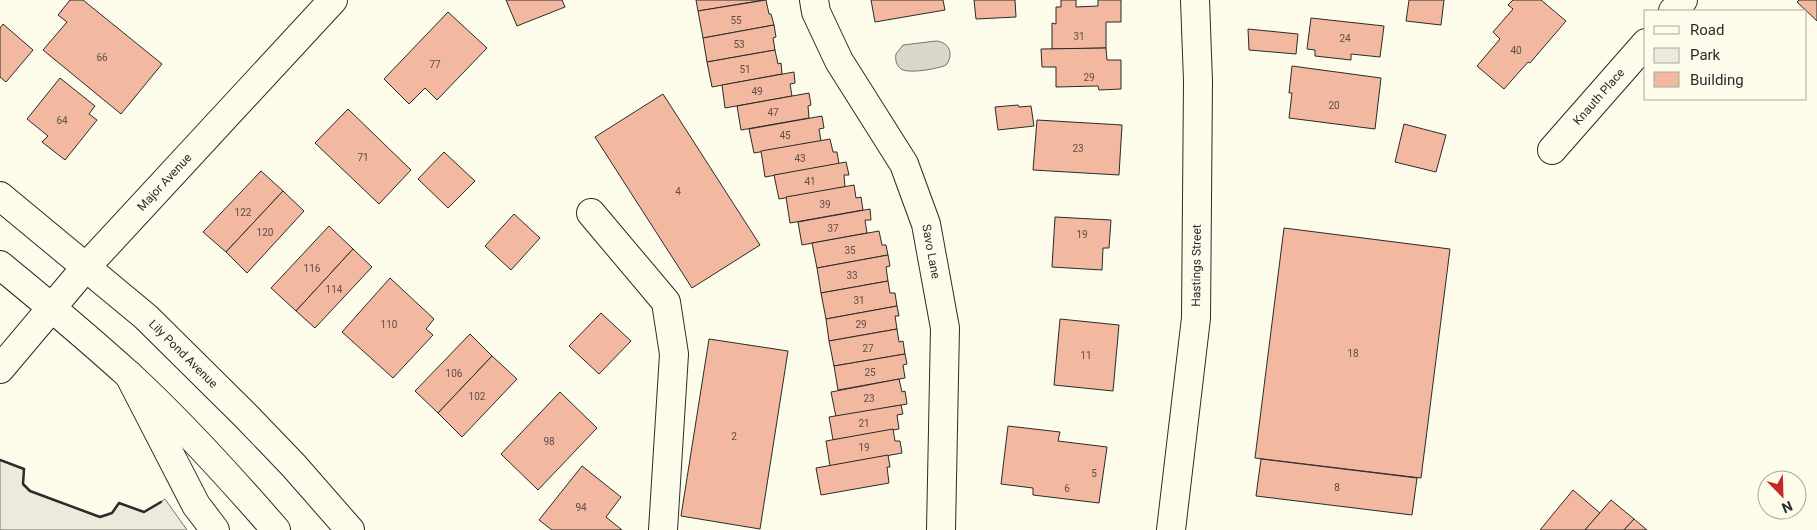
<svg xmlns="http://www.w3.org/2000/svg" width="1817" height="530" font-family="Roboto,sans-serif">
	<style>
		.green { fill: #ecebdb; stroke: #74746e }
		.water { fill: #d8d7c9; stroke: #74746e }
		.building { fill: #f2b8a0; stroke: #2b2b2b }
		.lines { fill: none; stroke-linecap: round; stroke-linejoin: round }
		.minor-casing { stroke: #2b2b2b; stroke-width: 30 }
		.major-casing { stroke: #2b2b2b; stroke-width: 30 }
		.highway-casing { stroke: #2b2b2b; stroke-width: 30 }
		.minor { stroke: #fdfbea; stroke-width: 28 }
		.major { stroke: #fdfbea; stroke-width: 28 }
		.highway { stroke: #fdfbea; stroke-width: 28 }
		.wall { stroke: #2b2b2b; stroke-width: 2.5 }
		.labels { text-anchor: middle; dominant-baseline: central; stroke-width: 4; stroke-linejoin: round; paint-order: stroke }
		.number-label { font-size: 10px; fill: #5d4e48 }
		.street-label { font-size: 12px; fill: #2b2b2b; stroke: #fdfbea }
	</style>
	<rect width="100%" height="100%" fill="#fdfbea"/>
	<polygon class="green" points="0,460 24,469 23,484 30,491 100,517 112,513 119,503 144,512 165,499 187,530 0,530"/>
	<path class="water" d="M 936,41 C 950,42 954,55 946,65 C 938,69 908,74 901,69 C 896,65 895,59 896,54 L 903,45 Z"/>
	<g class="building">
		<polygon points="70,0 83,0 162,64 121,114 43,50 67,22 58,15"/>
		<polygon points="506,0 562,0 565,7 517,26"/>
		<polygon points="696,0 764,0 698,11"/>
		<polygon points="766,0 769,14 771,14 774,25 703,38 698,11"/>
		<polygon points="871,0 943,0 945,10 875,22"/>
		<polygon points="974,0 1015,0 1016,17 976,19"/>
		<polygon points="1061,0 1076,0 1076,7 1098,6 1098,0 1121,0 1121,22 1106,22 1106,48 1052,49 1052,23 1056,24 1056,7 1061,7"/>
		<polygon points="1409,0 1444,0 1441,25 1406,21"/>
		<polygon points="1513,0 1541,0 1566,21 1530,63 1528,62 1504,89 1477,66 1500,39 1493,32 1513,9 1508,5"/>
		<polygon points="1799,0 1817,0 1817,21 1797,2"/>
		<polygon points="448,12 487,48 437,100 425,88 409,104 384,79"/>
		<polygon points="1311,18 1384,26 1380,57 1351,54 1351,60 1315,56 1315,50 1307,49"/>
		<polygon points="3,24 33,50 6,82 0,77 0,28"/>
		<polygon points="774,25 776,37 773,38 775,50 707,62 703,38"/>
		<polygon points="1248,29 1298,34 1296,54 1249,50"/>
		<polygon points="1106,48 1107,60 1121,60 1121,89 1099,90 1098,86 1056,87 1056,67 1042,67 1041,49"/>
		<polygon points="775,50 778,64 781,63 782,74 712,87 707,62"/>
		<polygon points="1292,66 1381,78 1375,129 1289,118 1292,93 1289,93"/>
		<polygon points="794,72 795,83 790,84 792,96 725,108 722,85"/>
		<polygon points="60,78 95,106 89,114 97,120 65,160 42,142 48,136 27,119"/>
		<polygon points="809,93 811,105 808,106 809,118 741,130 737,106"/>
		<polygon points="663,94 760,245 692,288 595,137"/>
		<polygon points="1018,105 1019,107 1031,106 1034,126 998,130 995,107"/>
		<polygon points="348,109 411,170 379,204 315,143"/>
		<polygon points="822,116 824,128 819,129 821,141 754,153 749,129"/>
		<polygon points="1037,120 1122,125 1119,175 1033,170"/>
		<polygon points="1404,124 1446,135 1436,172 1395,162"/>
		<polygon points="830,139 833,152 837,152 839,164 765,177 761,151"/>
		<polygon points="444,152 475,181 448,208 418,179"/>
		<polygon points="846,162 849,175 844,175 845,187 779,199 774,175"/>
		<polygon points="261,171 283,191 226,252 203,232"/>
		<polygon points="854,185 856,198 861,197 863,210 790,223 786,197"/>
		<polygon points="283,191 304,211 247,273 226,252"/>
		<polygon points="870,209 871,220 865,220 867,233 802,245 798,222"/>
		<polygon points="514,214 540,238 511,270 485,246"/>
		<polygon points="1055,217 1111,220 1109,248 1103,248 1102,270 1052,267"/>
		<polygon points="329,226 353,249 296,311 271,288"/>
		<polygon points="1284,228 1450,249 1421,478 1255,458"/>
		<polygon points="879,231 882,245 886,245 888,255 817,268 812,243"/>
		<polygon points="353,249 372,267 315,328 296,311"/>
		<polygon points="888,255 890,266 886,267 888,281 821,293 817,268"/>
		<polygon points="390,278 434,319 426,329 433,335 393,378 342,332"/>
		<polygon points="888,281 890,293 895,293 897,306 826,319 821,293"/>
		<polygon points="897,306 899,316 895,316 897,329 829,341 826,319"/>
		<polygon points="601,313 631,341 599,374 569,346"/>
		<polygon points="1060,319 1119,325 1113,391 1054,385"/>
		<polygon points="897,329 899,342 903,341 905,354 834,366 829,341"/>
		<polygon points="470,334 492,356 438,413 415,391"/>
		<polygon points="709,339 788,351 760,529 681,516"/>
		<polygon points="905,354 907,364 903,365 905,378 838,390 834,366"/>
		<polygon points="492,356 517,379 462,437 438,413"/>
		<polygon points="899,379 902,392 905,391 907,404 836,417 831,392"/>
		<polygon points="560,392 597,428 538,490 501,454"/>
		<polygon points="901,405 903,414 897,415 899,429 833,440 829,417"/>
		<polygon points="1008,426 1060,432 1058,441 1107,447 1099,503 1033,495 1033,488 1001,484"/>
		<polygon points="893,429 895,441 900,441 902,453 830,466 826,441"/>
		<polygon points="888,455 890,467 887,467 889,483 821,495 816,468"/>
		<polygon points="1261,459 1417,478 1412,515 1256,496"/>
		<polygon points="582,466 621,497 606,517 622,530 552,530 539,520"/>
		<polygon points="1573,490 1600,513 1585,530 1540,530"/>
		<polygon points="1611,500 1634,519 1624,530 1585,530"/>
		<polygon points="1634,519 1647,530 1624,530"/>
	</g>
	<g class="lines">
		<g class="minor-casing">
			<g id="minor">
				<path id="s1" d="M 814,0 L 816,12 L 839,61 L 904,164 L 926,224 L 945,328 L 941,530"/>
				<polyline points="1673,11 1683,0"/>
				<path id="s2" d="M 1552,150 L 1646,43"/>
				<polyline points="591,213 666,302 674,354 663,530"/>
				<path id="s3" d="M 0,369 L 86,267 L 333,0"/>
				<path id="s4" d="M 1171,530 L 1196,318 L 1198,81 L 1195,0"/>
			</g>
		</g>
		<g class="major-casing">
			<g id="major">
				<path id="s5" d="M 0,196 L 146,317 L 246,416 L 294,466 L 350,530"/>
				<path d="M 0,265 C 44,301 88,338 130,376 C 182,424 230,477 276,530"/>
			</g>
		</g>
		<g class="highway-casing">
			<polyline id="highway" points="129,375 196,505 215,530"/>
		</g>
		<use href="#minor" class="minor"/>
		<use href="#major" class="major"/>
		<use href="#highway" class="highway"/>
		<polyline class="wall" points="0,460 24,469 23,484 30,491 100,517 112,513 119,503 144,512 161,502"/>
	</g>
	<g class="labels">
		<g class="number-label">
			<text x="736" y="20">55</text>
			<text x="1079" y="36">31</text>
			<text x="1345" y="38">24</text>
			<text x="739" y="44">53</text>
			<text x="1516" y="50">40</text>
			<text x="102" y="57">66</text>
			<text x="435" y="64">77</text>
			<text x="745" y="69">51</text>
			<text x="1089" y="77">29</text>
			<text x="757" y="91">49</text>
			<text x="1334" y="105">20</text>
			<text x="773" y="112">47</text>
			<text x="62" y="120">64</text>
			<text x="785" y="135">45</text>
			<text x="1078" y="148">23</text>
			<text x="363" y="157">71</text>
			<text x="800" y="158">43</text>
			<text x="810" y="181">41</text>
			<text x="678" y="191">4</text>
			<text x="825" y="204">39</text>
			<text x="243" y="212">122</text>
			<text x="833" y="228">37</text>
			<text x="265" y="232">120</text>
			<text x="1082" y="234">19</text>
			<text x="850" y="250">35</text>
			<text x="312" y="268">116</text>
			<text x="852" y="275">33</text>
			<text x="334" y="289">114</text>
			<text x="859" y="300">31</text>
			<text x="389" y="324">110</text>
			<text x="861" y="324">29</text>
			<text x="868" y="348">27</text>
			<text x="1353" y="353">18</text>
			<text x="1086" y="355">11</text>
			<text x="870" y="372">25</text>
			<text x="454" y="373">106</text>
			<text x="477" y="396">102</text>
			<text x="869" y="398">23</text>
			<text x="864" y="423">21</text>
			<text x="734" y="436">2</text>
			<text x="549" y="441">98</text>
			<text x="864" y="447">19</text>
			<text x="1094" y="473">5</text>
			<text x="1337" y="487">8</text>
			<text x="1067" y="488">6</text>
			<text x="581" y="507">94</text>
		</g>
		<g class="street-label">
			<text stroke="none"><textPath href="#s2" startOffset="71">Knauth Place</textPath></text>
			<text stroke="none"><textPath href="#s3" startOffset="249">Major Avenue</textPath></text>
			<text stroke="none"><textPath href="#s1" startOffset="280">Savo Lane</textPath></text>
			<text stroke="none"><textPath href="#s4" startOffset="266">Hastings Street</textPath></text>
			<text stroke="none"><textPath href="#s5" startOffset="242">Lily Pond Avenue</textPath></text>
		</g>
	</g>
	<rect x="1644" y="10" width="162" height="90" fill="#fdfbea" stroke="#a9a89e"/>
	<rect x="1654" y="26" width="25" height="8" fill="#fdfbea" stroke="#a9a89e"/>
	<text x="1690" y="35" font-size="15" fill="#2b2b2b">Road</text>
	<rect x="1654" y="48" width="25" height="15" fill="#ecebdb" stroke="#a9a89e"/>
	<text x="1690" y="60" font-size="15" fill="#2b2b2b">Park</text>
	<rect x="1654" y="72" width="25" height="15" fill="#f2b8a0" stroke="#a9a89e"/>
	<text x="1690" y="85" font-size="15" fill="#2b2b2b">Building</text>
	<g transform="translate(1782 495) rotate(157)"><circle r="24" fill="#fdfbea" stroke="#a9a89e"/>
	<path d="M0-4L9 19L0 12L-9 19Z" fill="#c62828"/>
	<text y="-8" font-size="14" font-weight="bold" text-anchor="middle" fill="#2b2b2b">N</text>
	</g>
</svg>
